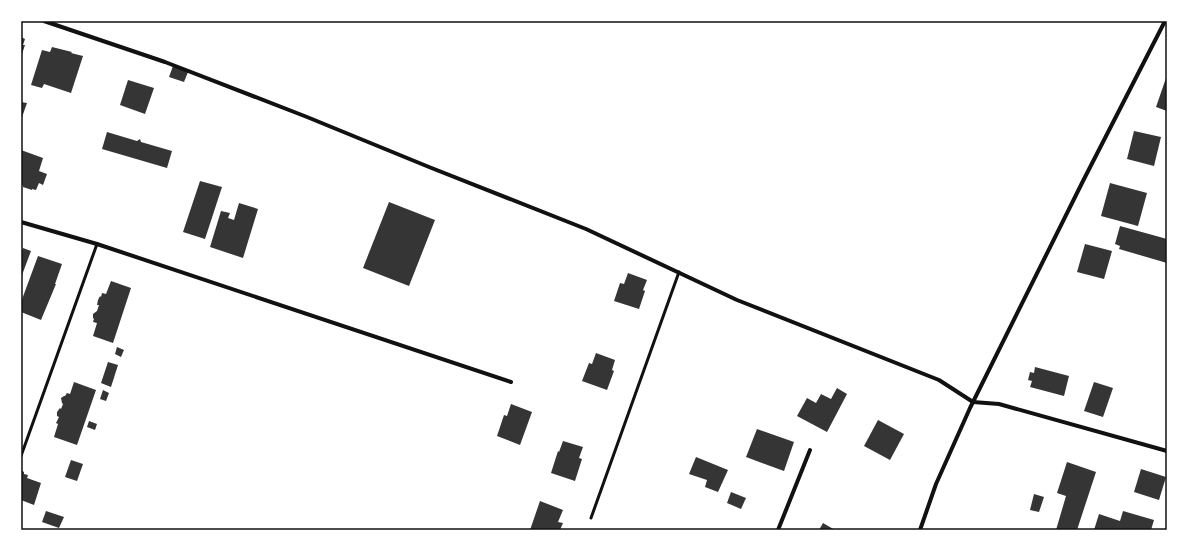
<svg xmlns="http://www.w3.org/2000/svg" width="1188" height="551" font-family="Montserrat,sans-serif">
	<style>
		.building { fill: #353535 }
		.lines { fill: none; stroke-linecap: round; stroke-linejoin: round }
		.service { stroke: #111; stroke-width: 3 }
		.minor { stroke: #111; stroke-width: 4 }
		.neatline { fill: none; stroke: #111; stroke-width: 1.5 }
	</style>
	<rect width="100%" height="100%" fill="#fff"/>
	<g class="building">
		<polygon points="21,37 25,39 23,45 25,45 21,57"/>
		<polygon points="52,47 72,52 71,53 83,56 71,93 44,84 42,88 31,85 42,50 50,52"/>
		<polygon points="173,66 188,72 184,82 169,77"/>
		<polygon points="1167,75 1167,111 1156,107"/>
		<polygon points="128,80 154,88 145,114 120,105"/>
		<polygon points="21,102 27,103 21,120"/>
		<polygon points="1134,131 1161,137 1154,166 1127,159"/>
		<polygon points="107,132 137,141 140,139 141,142 172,151 167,168 102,149"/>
		<polygon points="21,150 43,158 39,171 47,174 43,185 39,183 36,190 32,189 32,190 23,187 23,185 21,185"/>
		<polygon points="200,181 222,187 205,239 183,232"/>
		<polygon points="1110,183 1147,193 1138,226 1101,216"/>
		<polygon points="389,202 435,220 409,286 363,268"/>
		<polygon points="239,203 258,209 243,258 210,247 221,211 230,213 228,218 234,220"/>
		<polygon points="1120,226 1167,239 1166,246 1167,247 1167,263 1119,249 1120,246 1115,244"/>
		<polygon points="1085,244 1112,251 1104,279 1077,272"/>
		<polygon points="23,248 31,251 22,275 21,274 21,254"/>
		<polygon points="38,256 62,264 55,284 56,284 41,320 21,312 21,302"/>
		<polygon points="628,273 647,280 643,290 645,291 639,309 614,301 620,283 624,284"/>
		<polygon points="111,281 131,288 113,343 93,336 97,323 93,322 94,319 93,318 93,314 97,311 99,305 97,305 98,300 100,296 101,297 102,293 106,294"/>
		<polygon points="117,347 124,350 121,357 115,354"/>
		<polygon points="596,353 615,360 612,370 614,371 607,390 582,381 589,363 592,364"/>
		<polygon points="108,362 118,365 111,387 101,383"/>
		<polygon points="1035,367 1069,376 1064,396 1030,387 1032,381 1028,380 1030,372 1034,373"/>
		<polygon points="74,382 96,390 77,445 54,437 58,424 56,423 59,417 57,416 57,412 60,408 61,409 63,404 62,403 61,398 64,396 65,396 67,393 70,394"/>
		<polygon points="1094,382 1113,388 1103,417 1084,411"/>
		<polygon points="837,388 847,394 827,432 797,416 807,398 816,403 821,394 831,399"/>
		<polygon points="103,390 109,393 106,401 100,399"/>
		<polygon points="511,404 532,412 520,445 497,436 504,415 507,416"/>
		<polygon points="878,420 904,434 890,460 864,446"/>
		<polygon points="89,421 97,424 95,430 87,427"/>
		<polygon points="757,429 794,442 784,471 746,457"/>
		<polygon points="563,441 583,447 579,458 582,459 575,481 551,473 558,451 559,452"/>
		<polygon points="696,457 728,470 718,492 705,487 707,480 689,474"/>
		<polygon points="71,460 83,464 77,481 65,477"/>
		<polygon points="1067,462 1096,472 1077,530 1056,530 1066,496 1057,493"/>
		<polygon points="1141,469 1166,477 1159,500 1134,492"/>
		<polygon points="21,470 24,472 24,474 28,475 27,478 41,483 34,505 21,500"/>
		<polygon points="731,492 746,498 741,509 727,503"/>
		<polygon points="1034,494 1044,497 1039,512 1030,510"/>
		<polygon points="540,501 563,510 558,522 563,523 560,530 530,530"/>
		<polygon points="46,511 64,517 59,528 42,522"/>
		<polygon points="1123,511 1154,520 1151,530 1094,530 1099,514 1120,521"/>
		<polygon points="823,523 835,530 819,530"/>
	</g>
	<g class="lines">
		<g class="service">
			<polyline points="21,456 97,244"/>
			<polyline points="591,518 679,272"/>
		</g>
		<g class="minor">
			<polyline points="44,21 165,62 307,117 429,167 586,229 737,300 939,380 973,402 999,404 1167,451"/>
			<polyline points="21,222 97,244 511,382"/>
			<polyline points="778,530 810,450"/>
			<polyline points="920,530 936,484 970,408 1083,181 1165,21"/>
		</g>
	</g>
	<rect width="1188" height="551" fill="none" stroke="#ffffff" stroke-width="44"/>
	<rect x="22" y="22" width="1144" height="507" class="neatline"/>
</svg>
